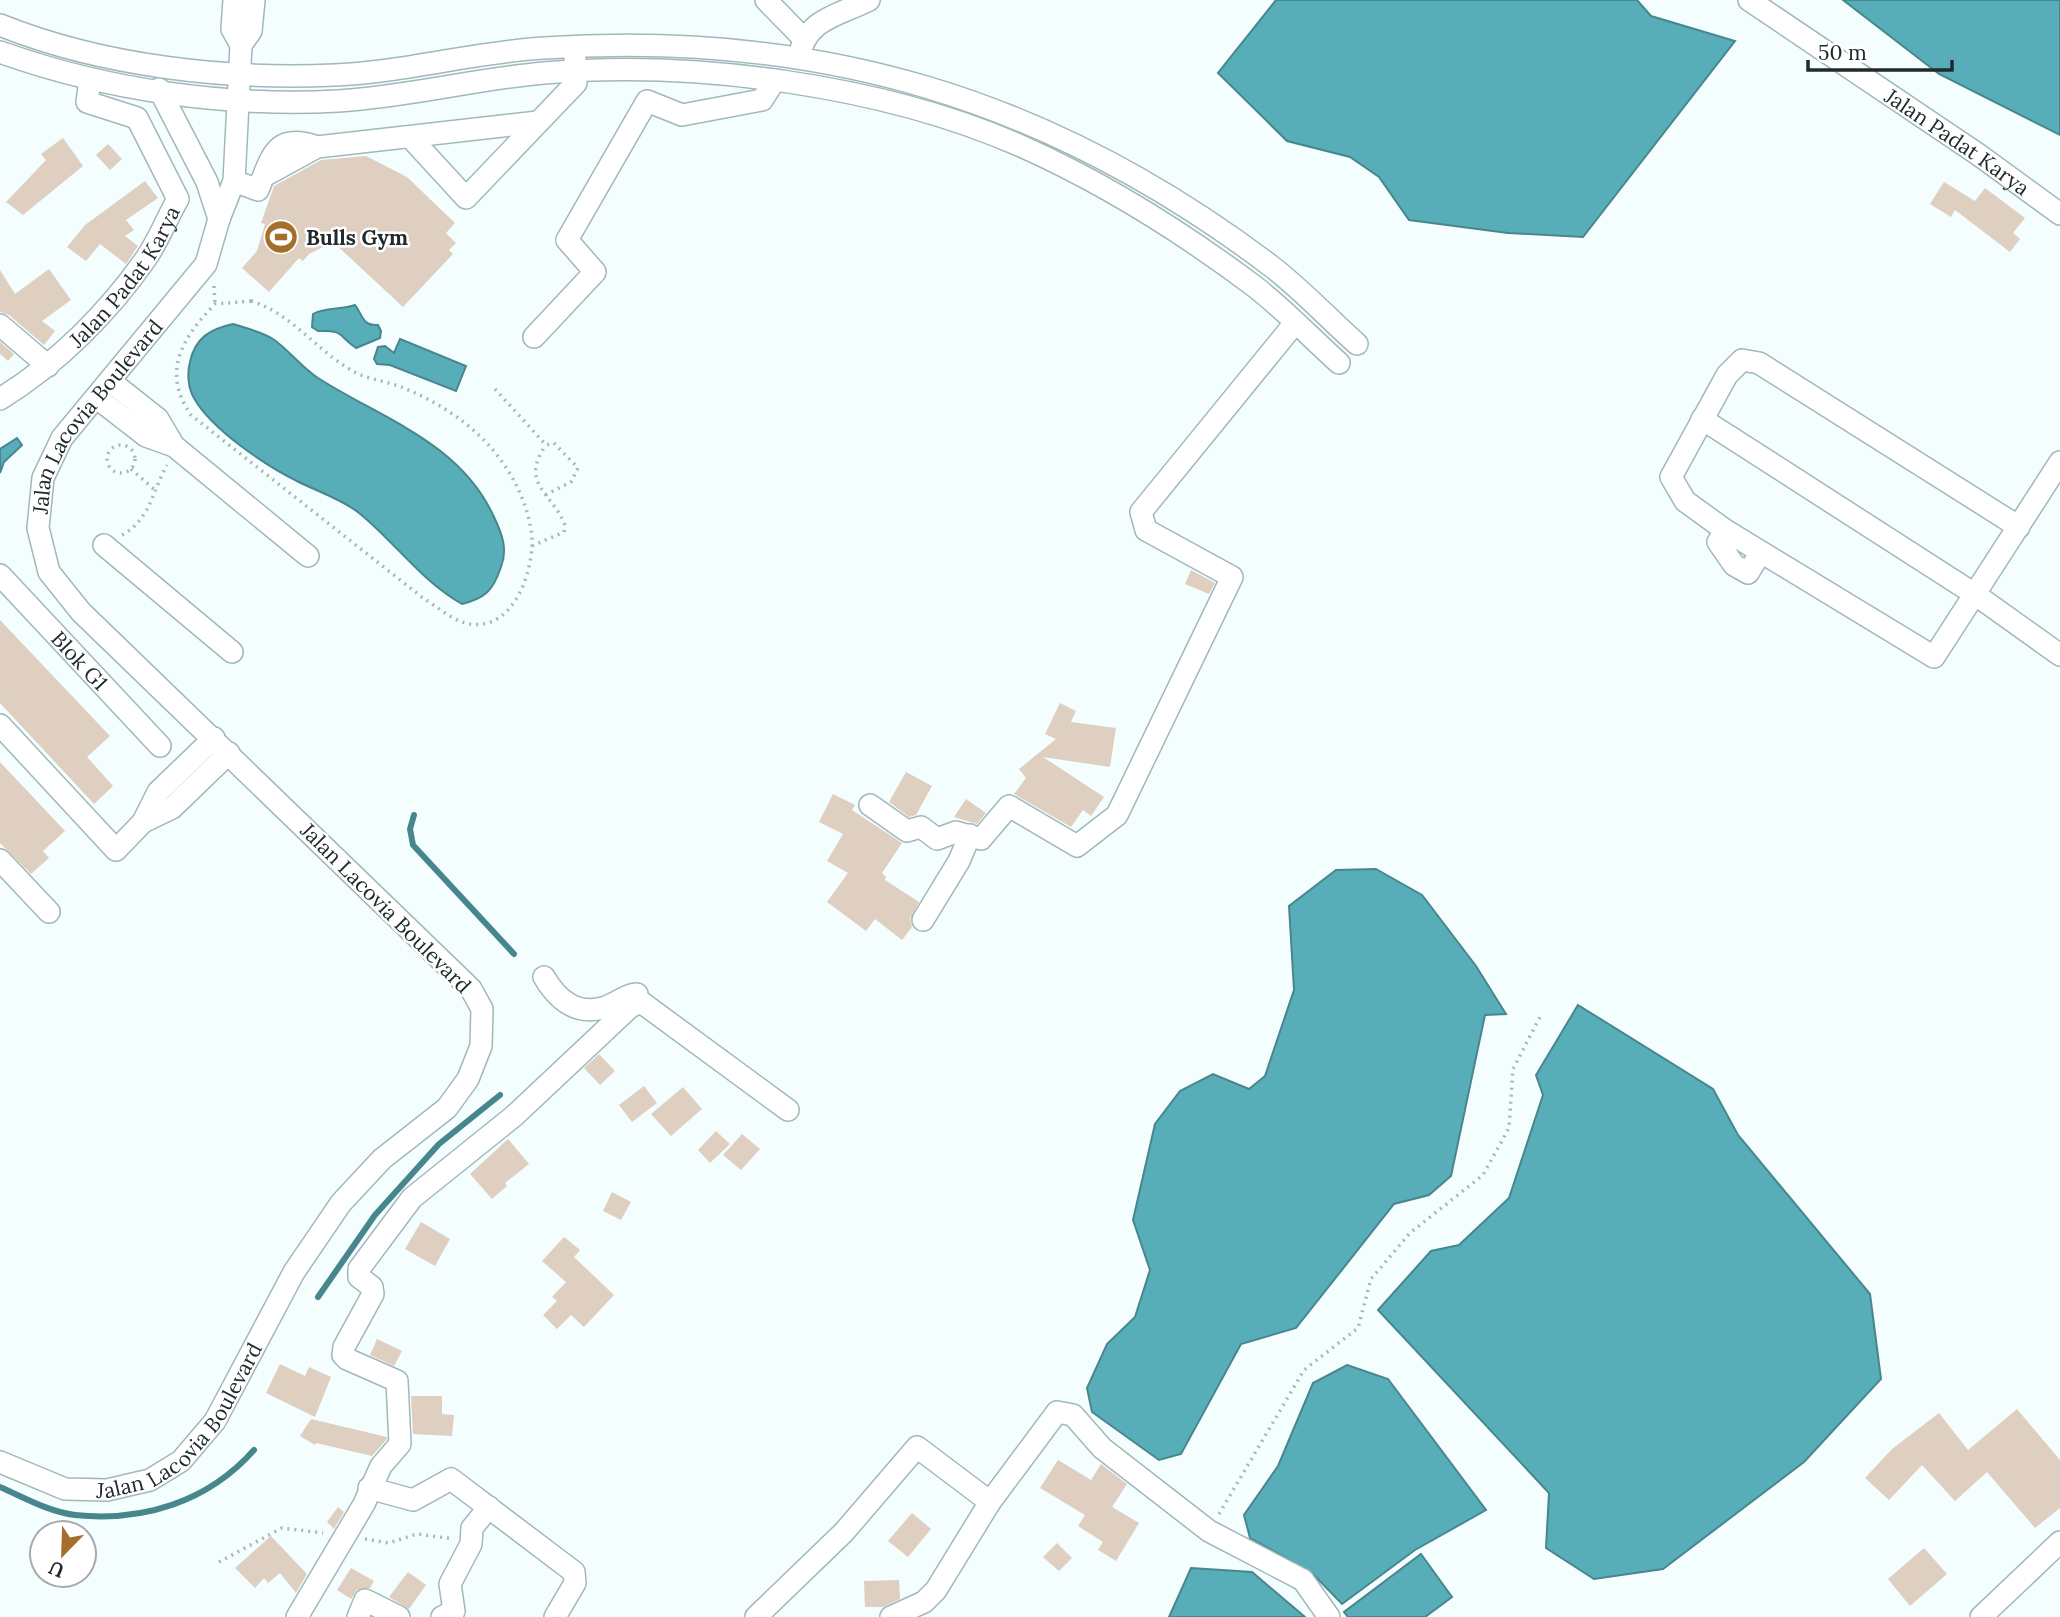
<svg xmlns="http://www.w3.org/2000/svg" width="2060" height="1617" font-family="Lora,serif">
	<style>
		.water { fill: #58aeb8; stroke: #48868e; stroke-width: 2 }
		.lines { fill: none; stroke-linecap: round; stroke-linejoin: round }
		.stream { stroke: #48868e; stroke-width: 6 }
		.building { fill: #decfc1 }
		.minor-casing { stroke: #a1b8bb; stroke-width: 24 }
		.path { stroke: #abb5b6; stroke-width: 3.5; stroke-dasharray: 2 5; stroke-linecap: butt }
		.minor { stroke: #fff; stroke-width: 21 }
		.labels { text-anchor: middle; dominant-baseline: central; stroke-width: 5; stroke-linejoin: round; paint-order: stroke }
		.street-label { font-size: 21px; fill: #212a2b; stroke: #fff }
		.poi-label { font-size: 21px; font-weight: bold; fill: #212a2b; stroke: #fff; text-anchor: start }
	</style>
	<rect width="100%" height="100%" fill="#f4feff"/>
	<g class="water">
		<polygon points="1276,0 1637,0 1651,16 1735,41 1583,237 1508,233 1409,220 1379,177 1350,157 1287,141 1218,73"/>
		<polygon points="1843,0 2060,0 2060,135 1939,74"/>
		<path d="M 355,305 C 363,315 362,326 378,325 L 381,331 L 380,338 L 356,348 C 337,335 345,330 318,331 L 312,327 L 313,314 C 325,307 341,310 355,305 Z"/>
		<path d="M 233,324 C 246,328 262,332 273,339 C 289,350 301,367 318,378 C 382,419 460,442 494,517 C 502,534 508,549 501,567 C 493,591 485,598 462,604 C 421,581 395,542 359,513 C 342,499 316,491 297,481 C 266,466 211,429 194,398 C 188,388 187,373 190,362 C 195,338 210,329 233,324 Z"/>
		<polygon points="400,339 466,366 456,391 390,365 377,364 374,359 378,347 385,346 394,353"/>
		<polygon points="17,438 22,445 4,462 0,473 0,449"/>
		<polygon points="1376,869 1422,895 1476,966 1506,1014 1485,1015 1451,1176 1429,1195 1394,1204 1296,1328 1241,1344 1181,1454 1159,1460 1092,1412 1087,1388 1107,1344 1135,1317 1150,1270 1133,1220 1155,1124 1180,1091 1213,1074 1249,1089 1265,1076 1294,990 1289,906 1336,870"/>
		<polygon points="1578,1005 1713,1089 1738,1135 1870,1294 1881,1379 1804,1462 1663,1569 1594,1579 1546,1548 1549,1493 1378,1310 1431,1251 1459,1245 1509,1198 1543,1095 1536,1075"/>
		<polygon points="1347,1365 1388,1379 1486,1510 1415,1550 1342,1604 1311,1572 1250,1538 1244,1515 1278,1466 1313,1383"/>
		<polygon points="1421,1554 1452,1597 1425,1617 1348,1617 1344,1612"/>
		<polygon points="1191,1568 1252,1572 1305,1617 1169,1617"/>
	</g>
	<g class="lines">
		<g class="stream">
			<polyline points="414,815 410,829 413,845 514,954"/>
			<polyline points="318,1297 375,1215 439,1144 500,1095"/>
			<path d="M 0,1487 C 23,1497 49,1512 75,1515 C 143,1522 208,1502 254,1450"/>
		</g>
	</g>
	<g class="building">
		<polygon points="63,138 83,166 23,215 6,202 46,160 41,154"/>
		<polygon points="108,144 122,159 110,170 96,155"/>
		<polygon points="366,156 407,177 455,223 446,233 456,243 449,250 453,254 403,307 333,242 309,254 303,261 299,258 269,292 242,268 257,251 265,224 261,223 274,186 321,160"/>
		<polygon points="145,181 158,198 126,220 134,230 125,236 138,246 126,264 100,244 86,261 67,247 85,225"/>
		<polygon points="1944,182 1975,201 1985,188 2025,218 2013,233 2020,239 2010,252 1955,210 1951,217 1930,204"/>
		<polygon points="49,269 71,300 42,321 55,331 44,345 9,315 0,312 0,270 15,294"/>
		<polygon points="0,342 14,354 8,361 0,354"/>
		<polygon points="1191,570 1215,583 1209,594 1185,584"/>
		<polygon points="0,620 110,736 87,757 113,786 94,804 0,703"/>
		<polygon points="1060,703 1076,711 1071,722 1116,728 1110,767 1043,757 1104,797 1091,816 1083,810 1071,827 1014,794 1026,778 1019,769 1056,739 1045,734"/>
		<polygon points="0,762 65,831 43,851 49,858 31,874 0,843"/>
		<polygon points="906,772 932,786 916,815 909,817 889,802"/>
		<polygon points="833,794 855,805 852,810 902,843 882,873 886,877 885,880 919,902 910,919 912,927 902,940 875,919 866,931 827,902 848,873 827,861 843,834 819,822"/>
		<polygon points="966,799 986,813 977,824 954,817"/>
		<polygon points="599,1054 615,1071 600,1085 584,1068"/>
		<polygon points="644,1086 657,1103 632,1122 619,1105"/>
		<polygon points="683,1087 702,1109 671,1136 651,1114"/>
		<polygon points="716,1131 730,1144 710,1163 698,1150"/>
		<polygon points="742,1134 760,1149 741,1170 723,1155"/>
		<polygon points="508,1139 529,1164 505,1183 507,1186 492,1199 470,1174"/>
		<polygon points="612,1192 631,1202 621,1220 603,1211"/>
		<polygon points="421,1222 450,1239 435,1266 405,1249"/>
		<polygon points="564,1237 580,1250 574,1257 614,1295 584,1327 571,1315 557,1329 543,1315 557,1301 552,1297 566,1282 542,1261"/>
		<polygon points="377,1339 402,1351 394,1366 370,1355"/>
		<polygon points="280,1364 305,1376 309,1367 331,1377 315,1417 266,1393"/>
		<polygon points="411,1396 442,1396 442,1414 454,1415 452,1436 413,1434"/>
		<polygon points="2017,1409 2060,1460 2060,1508 2035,1528 1987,1472 1955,1501 1922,1465 1889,1500 1865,1478 1892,1449 1939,1413 1968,1450"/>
		<polygon points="311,1419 387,1437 387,1439 372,1456 316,1443 315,1445 300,1436"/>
		<polygon points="1058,1460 1091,1480 1101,1464 1127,1484 1112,1507 1139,1523 1116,1561 1098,1550 1103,1542 1078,1526 1085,1515 1040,1488"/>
		<polygon points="338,1507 344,1512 334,1529 327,1522"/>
		<polygon points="912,1513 931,1529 908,1557 888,1541"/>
		<polygon points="271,1536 307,1574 296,1593 280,1573 268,1583 264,1578 255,1588 235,1568"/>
		<polygon points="1057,1543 1072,1558 1059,1571 1043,1557"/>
		<polygon points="1924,1548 1947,1574 1910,1606 1888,1579"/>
		<polygon points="351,1568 374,1581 370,1588 357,1590 351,1599 337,1590"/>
		<polygon points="408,1572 426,1585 409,1609 389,1597"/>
		<polygon points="899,1580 900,1599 883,1607 865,1607 864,1581"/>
	</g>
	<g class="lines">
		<g class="minor-casing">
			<g id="minor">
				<polyline points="766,0 803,38"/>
				<path id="s1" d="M 1749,0 L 1979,155 L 2060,214"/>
				<path d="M 0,25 C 102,66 226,80 335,75 C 405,72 474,52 544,48 C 820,30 1050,99 1271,266 C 1301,289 1328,318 1357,344"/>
				<polyline points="241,45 251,31 254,0"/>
				<path d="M 0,52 C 106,90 226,107 338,101 C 407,97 475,79 544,73 C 695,60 882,85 1021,146 C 1104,183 1182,232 1254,286 C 1284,309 1311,338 1339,363"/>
				<path d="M 799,57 C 806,19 837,16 869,0"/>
				<polyline points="159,89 207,182 219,219 234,181 241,45 232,29 234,0"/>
				<polyline points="410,137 466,198 576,83 575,59"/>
				<polyline points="264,176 317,147 538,122"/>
				<path d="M 234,181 L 258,190 C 272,156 275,132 317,147"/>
				<polyline points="0,325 48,366"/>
				<polyline points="534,337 595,272 567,240 647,101 682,115 762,100 775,80"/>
				<polyline points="97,398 146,436 174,446 158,419 110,381"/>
				<path id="s2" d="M 0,399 C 57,364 109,312 147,257 C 159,239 167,218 178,199 L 137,118 L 87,102 L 90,80"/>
				<polyline points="1702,419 1976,595 2060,655"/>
				<polyline points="174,446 308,556"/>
				<polyline points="1725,530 1685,501 1671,477 1727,375 1742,360 1759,363 2019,527"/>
				<polyline points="104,545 232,652"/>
				<polyline points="1761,552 1748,573 1734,565 1718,542 1725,530 1934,657 2060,462"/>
				<path id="s3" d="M 0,575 L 160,746"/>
				<polyline points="0,725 116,850 143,822"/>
				<polyline points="214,738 158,792 143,822 172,808 229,753"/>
				<polyline points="870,805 907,831 921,827 937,839 956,832 981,839 1009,806 1077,846 1117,815 1232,577 1146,530 1141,512 1295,323"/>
				<polyline points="0,860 49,912"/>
				<polyline points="923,920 959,861 970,835"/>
				<path d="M 544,977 C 557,999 575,1015 603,1008 C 614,1005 627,994 637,994"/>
				<path id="s4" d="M 0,1462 L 65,1489 L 107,1490 L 150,1480 L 181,1461 L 215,1421 L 294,1272 L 341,1203 L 382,1159 L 447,1108 L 468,1079 L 481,1046 L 482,1009 L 471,989 L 81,612 L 49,572 L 38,528 L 43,478 L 62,438 L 206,264 L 219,219"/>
				<polyline points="369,1488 413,1500 451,1479 574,1572 575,1583 555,1617"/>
				<polyline points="297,1617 364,1504 381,1466 400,1444 397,1381 347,1359 343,1355 344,1347 373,1294 372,1287 359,1277 359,1269 412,1198 514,1116 630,1007 641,1002 788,1110"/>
				<polyline points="358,1617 365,1600 399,1617"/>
				<polyline points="442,1617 454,1611 450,1584 471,1544 472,1528 489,1507"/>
				<polyline points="756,1617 844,1532 917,1447 990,1502"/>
				<polyline points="891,1617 924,1602 936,1590 990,1502 1057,1412 1073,1415 1102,1448 1209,1531 1303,1580 1329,1617"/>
				<polyline points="1981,1617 2060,1542"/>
			</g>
		</g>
		<g class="path">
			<polyline points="214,286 215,304"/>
			<path d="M 251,301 C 291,313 315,349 351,370 C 367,380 389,381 406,389 C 446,406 481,430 505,466 C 520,488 533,520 532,546 C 530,582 509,634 465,623 C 451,619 436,606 423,598 L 191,415 C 161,372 182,338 215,304 Z"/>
			<polyline points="495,389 546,445 554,443 578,468 571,482 545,495"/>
			<circle cx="121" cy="459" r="14"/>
			<polyline points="131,469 156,491"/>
			<path d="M 122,535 C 151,519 152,491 167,465"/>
			<path d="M 532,546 L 564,532 L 565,525 C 552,492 519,484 546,445"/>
			<polyline points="1219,1514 1304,1370 1358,1328 1371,1279 1410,1233 1483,1175 1509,1128 1513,1069 1540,1017"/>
			<polyline points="365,1539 389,1543 417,1534 454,1539"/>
			<polyline points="219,1562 282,1528 323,1533"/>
		</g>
		<use href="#minor" class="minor"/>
	</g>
	<defs>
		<g id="stadium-disc" transform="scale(1.75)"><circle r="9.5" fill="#a66e2b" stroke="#fff"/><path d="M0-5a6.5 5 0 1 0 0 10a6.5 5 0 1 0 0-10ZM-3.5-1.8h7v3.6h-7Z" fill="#fff"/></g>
	</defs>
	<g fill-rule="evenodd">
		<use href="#stadium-disc" x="281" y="237"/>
	</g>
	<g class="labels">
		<g class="street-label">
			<text stroke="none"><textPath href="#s1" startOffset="252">Jalan Padat Karya</textPath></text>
			<text stroke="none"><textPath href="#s2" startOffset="177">Jalan Padat Karya</textPath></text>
			<text stroke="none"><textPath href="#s4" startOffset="1540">Jalan Lacovia Boulevard</textPath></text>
			<text stroke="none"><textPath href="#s3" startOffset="117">Blok G1</textPath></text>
			<text transform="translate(386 908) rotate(45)">Jalan Lacovia Boulevard</text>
			<text stroke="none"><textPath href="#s4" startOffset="217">Jalan Lacovia Boulevard</textPath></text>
		</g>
		<g class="poi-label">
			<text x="306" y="237">Bulls Gym</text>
		</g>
	</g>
	<g transform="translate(63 1554) rotate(203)"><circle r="33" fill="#ffffff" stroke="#a6aaaa" stroke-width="2"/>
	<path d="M0-5L12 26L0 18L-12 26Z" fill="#a66e2b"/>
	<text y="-10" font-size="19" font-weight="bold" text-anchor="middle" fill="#212a2b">U</text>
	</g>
	<path d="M1808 60v10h144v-10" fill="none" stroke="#212a2b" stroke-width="3.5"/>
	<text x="1818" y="60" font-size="21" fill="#212a2b" stroke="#ffffff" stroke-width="5" paint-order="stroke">50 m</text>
</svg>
